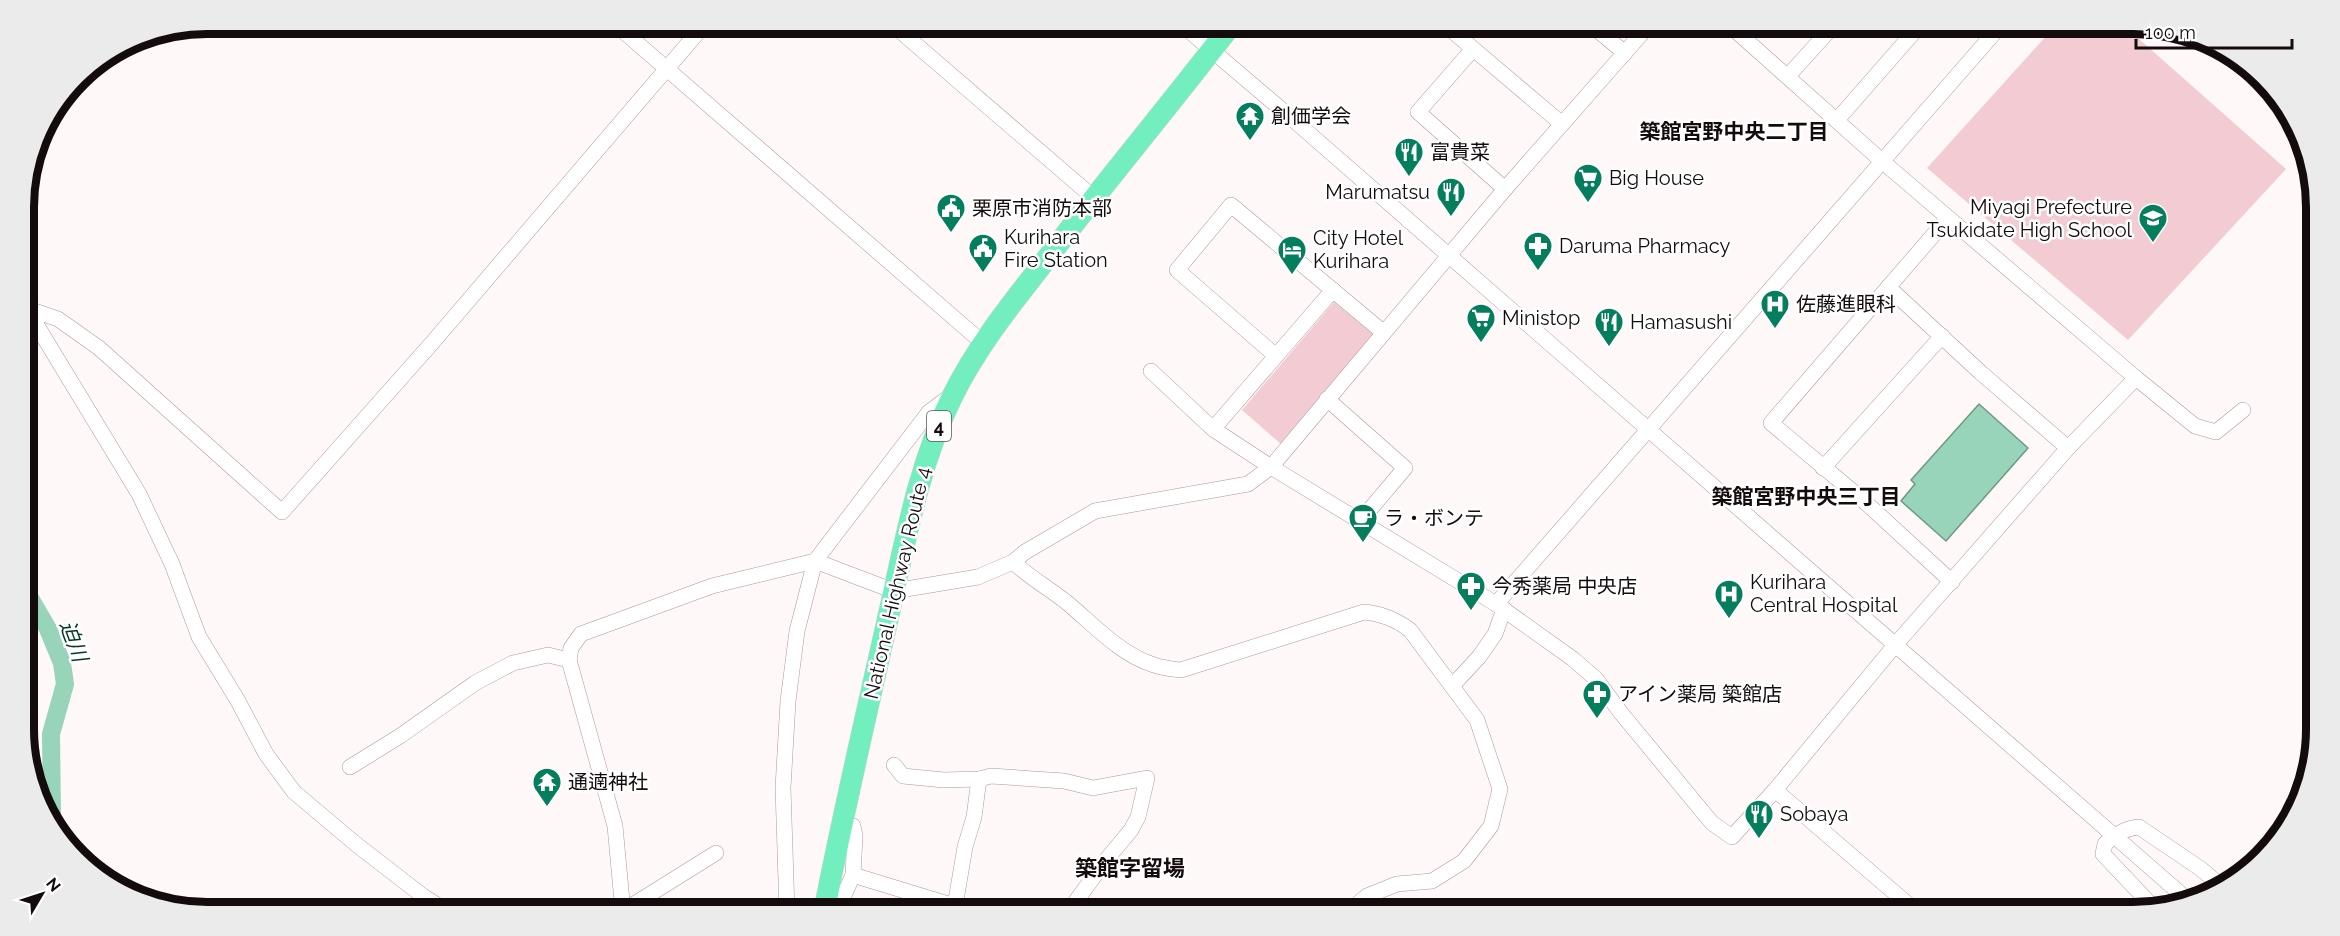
<svg xmlns="http://www.w3.org/2000/svg" width="2340" height="936" font-family="Raleway,'Noto Sans JP',sans-serif">
	<style>
		.green { fill: #f2cbd3 }
		.water { fill: #98d4ba; stroke: #709886; stroke-width: 1.5 }
		.lines { fill: none; stroke-linecap: round; stroke-linejoin: round }
		.river { stroke: #98d4ba; stroke-width: 18 }
		.minor-casing { stroke: #b1969c; stroke-width: 16 }
		.highway-casing { stroke: #d5d3d3; stroke-width: 22 }
		.minor { stroke: #fff; stroke-width: 15 }
		.highway { stroke: #72eebf; stroke-width: 21 }
		.labels { text-anchor: middle; dominant-baseline: central; stroke-width: 5; stroke-linejoin: round; paint-order: stroke }
		.shield { fill: #fff; stroke: #5a5456; stroke-width: 1.5 }
		.shield-label { font-size: 18px; font-weight: bold; fill: #140b0d }
		.poi-label { font-size: 20px; fill: #140b0d; stroke: #fff; text-anchor: start }
		.street-label { font-size: 20px; fill: #140b0d; stroke: #fff }
		.neighbourhood-label { font-size: 21px; font-weight: bold; fill: #140b0d; stroke: #fff }
		.water-label { font-size: 21px; font-style: italic; fill: #043929; stroke: #fff }
		.quarter-label { font-size: 22px; font-weight: bold; fill: #140b0d; stroke: #fff }
		.rim { fill: none; stroke: #140b0d; stroke-width: 8 }
	</style>
	<rect width="100%" height="100%" fill="#fef8f9"/>
	<g class="green">
		<polygon points="2057,24 2122,24 2286,169 2128,340 1927,168"/>
		<polygon points="1334,302 1374,335 1281,444 1242,410"/>
	</g>
	<polygon class="water" points="1979,404 2028,448 1946,541 1901,501 1915,484 1911,480"/>
	<g class="lines">
		<polyline class="river" points="27,593 48,629 62,663 65,684 51,734 52,814"/>
		<g class="minor-casing">
			<g id="minor">
				<polyline points="615,24 983,343"/>
				<polyline points="892,24 1094,198"/>
				<polyline points="1181,24 1289,116 2190,902"/>
				<polyline points="1444,24 1562,124"/>
				<polyline points="1590,24 1625,53"/>
				<polyline points="1473,49 1418,112 1505,189"/>
				<polyline points="1788,76 1835,24"/>
				<polyline points="1837,120 1921,24"/>
				<polyline points="1948,218 1771,423 1864,501 1952,582"/>
				<polyline points="1888,287 1980,372 2068,448"/>
				<polyline points="25,306 139,494 172,564 199,637 238,701 266,754 294,792 357,845 423,896 448,912"/>
				<polyline points="26,308 58,319 99,348 282,512 432,343 705,24"/>
				<polyline points="1384,333 1231,205 1177,270 1276,356 1213,429 1271,467 1505,189 1650,24"/>
				<polyline points="1276,356 1333,290"/>
				<polyline points="1151,371 1213,429"/>
				<polyline points="2136,378 2195,426 2216,432 2243,410"/>
				<polyline points="1327,399 1405,468 1361,520"/>
				<polyline points="1823,468 1942,336"/>
				<path d="M 1013,562 C 1029,577 1047,587 1065,601 C 1092,623 1119,654 1154,665 C 1162,668 1172,669 1181,670 L 1364,612 C 1382,614 1395,619 1410,630 L 1477,720 L 1500,789 L 1491,826 L 1464,861 L 1432,881 L 1397,884 L 1367,896 L 1348,912"/>
				<polyline points="1496,604 2002,24"/>
				<polyline points="1452,686 1479,657 1495,634 1504,609"/>
				<polyline points="894,765 903,776 944,780 979,779 991,776 1064,781 1093,788 1147,778 1138,817 1131,830 1106,860 1068,912"/>
				<polyline points="350,767 400,736 475,683 513,663 548,655 569,660"/>
				<polyline points="1775,790 1917,912"/>
				<polyline points="841,823 853,826 855,836 853,875"/>
				<polyline points="955,906 965,847 974,817 979,779"/>
				<path d="M 2155,909 L 2103,854 L 2105,844 C 2115,835 2125,828 2139,827 L 2201,869 L 2221,886"/>
				<polyline points="623,911 716,853"/>
				<polyline points="824,911 837,911 853,875 974,912"/>
				<polyline points="623,912 615,826 569,660 571,648 581,634 712,586 815,561 894,591 978,577 1013,562 1025,552 1095,511 1248,484 1271,467 1496,604 1573,659 1596,679 1621,713 1712,823 1732,837 1775,790 1896,644 2068,448 2136,378 1883,162 1728,24"/>
				<polyline points="787,912 783,788 788,701 797,631 815,561 929,412 952,395"/>
			</g>
		</g>
		<g class="highway-casing">
			<path id="highway" d="M 824,912 C 843,813 866,716 888,618 C 905,543 918,466 952,397 C 978,344 1016,298 1052,252 C 1111,175 1173,101 1232,24"/>
		</g>
		<use href="#minor" class="minor"/>
		<use href="#highway" class="highway"/>
	</g>
	<defs>
		<g id="temple-pin" transform="scale(1.5)"><path d="M0 17L-7.5 6A9.5 9.5 0 1 1 7.5 6Z" fill="#047e5d" stroke="#fff"/><path d="M0-6L5-2H3V0L6.5 2.5H4V6H1.5V3h-3V6H-4V2.5H-6.5L-3 0V-2H-5Z" fill="#fff"/></g>
		<g id="restaurant-pin" transform="scale(1.5)"><path d="M0 17L-7.5 6A9.5 9.5 0 1 1 7.5 6Z" fill="#047e5d" stroke="#fff"/><path d="M-5-6h1v4h1v-4h1v4h1v-4h1v5L-1.5 .5V6h-2V.5L-5-1ZM5-6V6H3V1.5H1.5Q1.5-4 5-6Z" fill="#fff"/></g>
		<g id="supermarket-pin" transform="scale(1.5)"><path d="M0 17L-7.5 6A9.5 9.5 0 1 1 7.5 6Z" fill="#047e5d" stroke="#fff"/><path d="M-6-5.5h2.5l.6 2H6L4.5 2H-2.5L-4.4-4H-6ZM-1.5 3.2a1.3 1.3 0 1 0 .1 0ZM3 3.2a1.3 1.3 0 1 0 .1 0Z" fill="#fff"/></g>
		<g id="civic-pin" transform="scale(1.5)"><path d="M0 17L-7.5 6A9.5 9.5 0 1 1 7.5 6Z" fill="#047e5d" stroke="#fff"/><path d="M-.6-6.5H3V-4.5H.6V-3L4-1V1h2V6H-6V1h2V-1L-.6-3ZM-1.2 2.5V6h2.4V2.5Z" fill="#fff"/></g>
		<g id="school-pin" transform="scale(1.5)"><path d="M0 17L-7.5 6A9.5 9.5 0 1 1 7.5 6Z" fill="#047e5d" stroke="#fff"/><path d="M0-5L7-2L0 1L-7-2ZM-4 1L0 2.5L4 1V4Q0 6-4 4Z" fill="#fff"/></g>
		<g id="pharmacy-pin" transform="scale(1.5)"><path d="M0 17L-7.5 6A9.5 9.5 0 1 1 7.5 6Z" fill="#047e5d" stroke="#fff"/><path d="M-2-6h4v4h4v4h-4v4h-4v-4h-4v-4h4Z" fill="#fff"/></g>
		<g id="hotel-pin" transform="scale(1.5)"><path d="M0 17L-7.5 6A9.5 9.5 0 1 1 7.5 6Z" fill="#047e5d" stroke="#fff"/><path d="M-6-4.5h1.5V1H6V5H4.5V3h-9V5H-6ZM-4 0a1.8 1.8 0 1 1 3.6 0ZM.5 0V-2.5h3Q6-2.5 6 0Z" fill="#fff"/></g>
		<g id="hospital-pin" transform="scale(1.5)"><path d="M0 17L-7.5 6A9.5 9.5 0 1 1 7.5 6Z" fill="#047e5d" stroke="#fff"/><path d="M-5-5h3v3.5h4V-5h3V5h-3V1.5h-4V5h-3Z" fill="#fff"/></g>
		<g id="cafe-pin" transform="scale(1.5)"><path d="M0 17L-7.5 6A9.5 9.5 0 1 1 7.5 6Z" fill="#047e5d" stroke="#fff"/><path d="M-5.5-4.5H6V0H3Q3 3.5 0 3.5H-2.5Q-5.5 3.5-5.5 0ZM3-3.2v2h1.7v-2ZM-6 4.5H4V6H-6Z" fill="#fff"/></g>
	</defs>
	<g fill-rule="evenodd">
		<use href="#temple-pin" x="1250" y="116"/>
		<use href="#restaurant-pin" x="1409" y="152"/>
		<use href="#supermarket-pin" x="1588" y="178"/>
		<use href="#restaurant-pin" x="1451" y="192"/>
		<use href="#civic-pin" x="951" y="208"/>
		<use href="#school-pin" x="2153" y="218"/>
		<use href="#pharmacy-pin" x="1538" y="246"/>
		<use href="#civic-pin" x="983" y="248"/>
		<use href="#hotel-pin" x="1292" y="250"/>
		<use href="#hospital-pin" x="1775" y="304"/>
		<use href="#supermarket-pin" x="1481" y="318"/>
		<use href="#restaurant-pin" x="1609" y="322"/>
		<use href="#cafe-pin" x="1363" y="518"/>
		<use href="#pharmacy-pin" x="1471" y="586"/>
		<use href="#hospital-pin" x="1729" y="594"/>
		<use href="#pharmacy-pin" x="1597" y="694"/>
		<use href="#temple-pin" x="547" y="782"/>
		<use href="#restaurant-pin" x="1759" y="814"/>
	</g>
	<g class="labels">
		<rect class="shield" x="927" y="411" width="24" height="30" rx="4.5"/>
		<g class="shield-label">
			<text x="939" y="426">4</text>
		</g>
		<g class="poi-label">
			<text x="1271" y="116">創価学会</text>
			<text x="1430" y="152">富貴菜</text>
			<text x="1609" y="178">Big House</text>
			<text x="1430" y="192" text-anchor="end">Marumatsu</text>
			<text x="2132" y="207" text-anchor="end">Miyagi Prefecture<tspan x="2132" dy="23">Tsukidate High School</tspan></text>
			<text x="972" y="208">栗原市消防本部</text>
			<text x="1004" y="237">Kurihara<tspan x="1004" dy="23">Fire Station</tspan></text>
			<text x="1313" y="238">City Hotel<tspan x="1313" dy="23">Kurihara</tspan></text>
			<text x="1559" y="246">Daruma Pharmacy</text>
			<text x="1796" y="304">佐藤進眼科</text>
			<text x="1502" y="318">Ministop</text>
			<text x="1630" y="322">Hamasushi</text>
			<text x="1384" y="518">ラ・ボンテ</text>
			<text x="1750" y="582">Kurihara<tspan x="1750" dy="23">Central Hospital</tspan></text>
			<text x="1492" y="586">今秀薬局 中央店</text>
			<text x="1618" y="694">アイン薬局 築館店</text>
			<text x="568" y="782">通遖神社</text>
			<text x="1780" y="814">Sobaya</text>
		</g>
		<g class="street-label">
			<text transform="translate(897 583) rotate(-77)">National Highway Route 4</text>
		</g>
		<g class="neighbourhood-label">
			<text x="1734" y="131">築館宮野中央二丁目</text>
			<text x="1806" y="496">築館宮野中央三丁目</text>
		</g>
		<g class="water-label">
			<text transform="translate(74 641) rotate(70)">迫川</text>
		</g>
		<g class="quarter-label">
			<text x="1130" y="868">築館字留場</text>
		</g>
	</g>
	<path d="M0 0H2340V936H0ZM207 34H2133A173 173 0 0 1 2306 207V729A173 173 0 0 1 2133 902H207A173 173 0 0 1 34 729V207A173 173 0 0 1 207 34Z" fill="#ecebec" fill-rule="evenodd"/>
	<path class="rim" d="M207 34H2133A173 173 0 0 1 2306 207V729A173 173 0 0 1 2133 902H207A173 173 0 0 1 34 729V207A173 173 0 0 1 207 34Z"/>
	<g transform="translate(42 894) rotate(51)" stroke="#ffffff" stroke-width="4.5" paint-order="stroke">
	<path d="M0-4.5L10 22L0 15L-10 22Z" fill="#140b0d"/>
	<text y="-9" font-size="16" font-weight="bold" text-anchor="middle" fill="#140b0d">N</text>
	</g>
	<path d="M2136 39v9h156v-9" fill="none" stroke="#140b0d" stroke-width="3"/>
	<text x="2145" y="39" font-size="18" fill="#140b0d" stroke="#ffffff" stroke-width="4.5" paint-order="stroke">100 m</text>
</svg>
